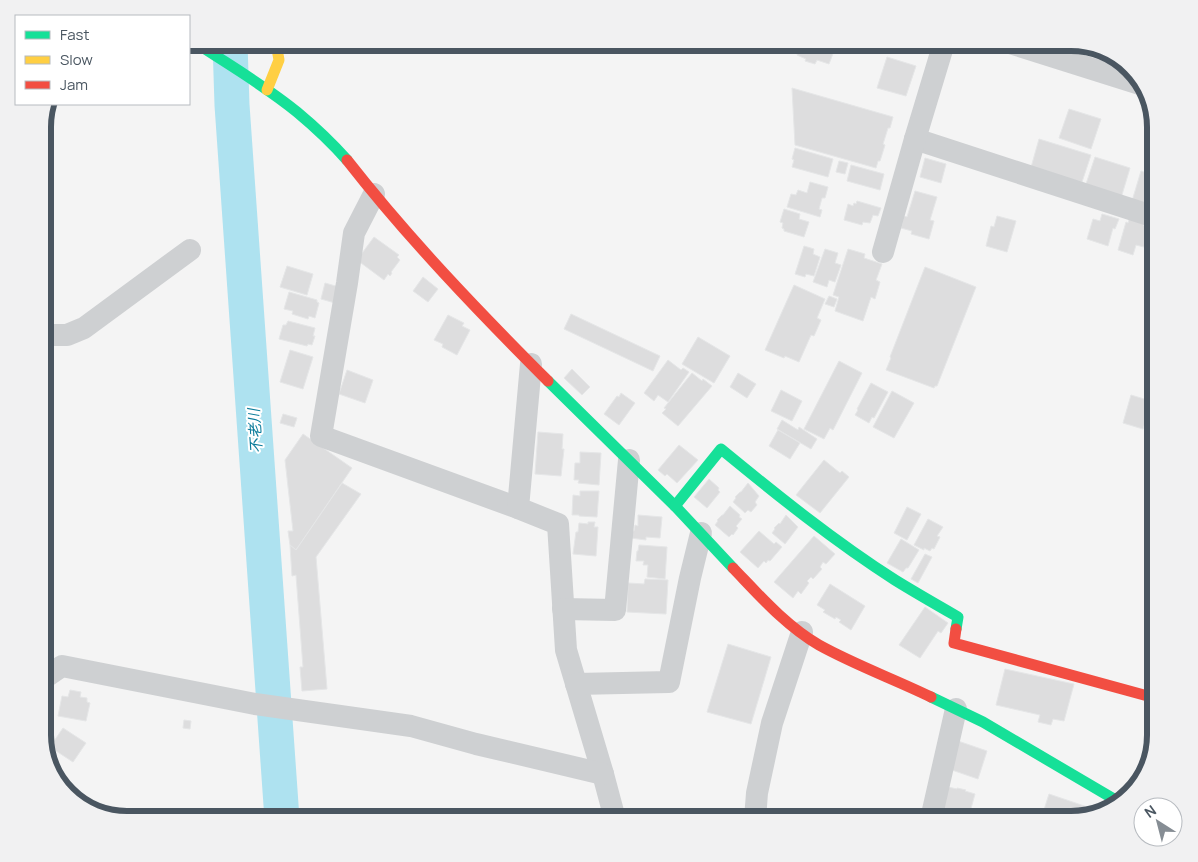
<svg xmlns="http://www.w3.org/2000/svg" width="1198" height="862" font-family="Manrope,'Noto Sans JP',sans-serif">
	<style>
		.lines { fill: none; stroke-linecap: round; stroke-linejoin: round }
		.river { stroke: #aee2f0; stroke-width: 35 }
		.building { fill: #ddddde; stroke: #e5e6e7 }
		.street { stroke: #ced0d2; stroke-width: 22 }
		.fast { stroke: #16e098; stroke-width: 11 }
		.slow { stroke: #ffcf43; stroke-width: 11 }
		.jam { stroke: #f24e42; stroke-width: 11 }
		.labels { text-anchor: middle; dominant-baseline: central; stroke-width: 4; stroke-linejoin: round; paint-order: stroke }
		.water-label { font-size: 15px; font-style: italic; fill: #0c7c9b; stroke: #fff }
		.rim { fill: none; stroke: #4a5661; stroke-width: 6 }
	</style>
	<rect width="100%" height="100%" fill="#f4f4f4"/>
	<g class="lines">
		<polyline class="river" points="230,43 232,105 282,819"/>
	</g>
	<g class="building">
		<polygon points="801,43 837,43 829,64 817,60 815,64 805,61 806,59 797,55"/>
		<polygon points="887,57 916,66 906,96 877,88"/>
		<polygon points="792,88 893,117 890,128 888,128 883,144 885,145 880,161 878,161 876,168 795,145"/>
		<polygon points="1069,109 1101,119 1091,149 1059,138"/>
		<polygon points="1153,115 1155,127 1155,133 1148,131"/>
		<polygon points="1039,139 1091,155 1082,182 1030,171"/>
		<polygon points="795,148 833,159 828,177 792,167 794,160 792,159"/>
		<polygon points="1095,157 1130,168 1121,198 1085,187"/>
		<polygon points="925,158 946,164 941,183 920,177"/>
		<polygon points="839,161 848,163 845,174 836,172"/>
		<polygon points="851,165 884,174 880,190 847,181"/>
		<polygon points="1141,171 1155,176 1155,209 1132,201"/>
		<polygon points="810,182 828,187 825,198 822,198 819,209 822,210 820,217 787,207 791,194 796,195 798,190 807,193"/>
		<polygon points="915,191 937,197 930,220 934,221 929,239 911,234 912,231 901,228 904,216 907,217"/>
		<polygon points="857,201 881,208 878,216 873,215 870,223 863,222 862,225 844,220 848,204 853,206 854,203 856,204"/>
		<polygon points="784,209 800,214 799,219 809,222 804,237 784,231 784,229 782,228 783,223 780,222"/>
		<polygon points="1102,214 1119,219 1115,229 1113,228 1108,246 1087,239 1093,219 1100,221"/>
		<polygon points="997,216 1016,221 1007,252 986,246 991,226 994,227"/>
		<polygon points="1130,217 1145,220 1143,225 1150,227 1144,247 1136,245 1133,255 1118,250 1126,222 1128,223"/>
		<polygon points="374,237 399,255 397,257 400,260 391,272 392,273 390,276 388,274 384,280 357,260"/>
		<polygon points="804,246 814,249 813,254 820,257 814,276 806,274 805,277 795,274"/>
		<polygon points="825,249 838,253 835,263 841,265 835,282 829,280 827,287 813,282"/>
		<polygon points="848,249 865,254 864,258 882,264 876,280 880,282 875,299 871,297 863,321 835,311 839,297 833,295"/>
		<polygon points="287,266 313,274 307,295 280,287"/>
		<polygon points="925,267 976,287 937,386 935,386 934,388 886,370 891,358 890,357"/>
		<polygon points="423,277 438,289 428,302 413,291"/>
		<polygon points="325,283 339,287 335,303 321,299"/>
		<polygon points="794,285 825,299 817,318 821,320 814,336 811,335 799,362 785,356 784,358 765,350"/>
		<polygon points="289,292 317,300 317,302 319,303 315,318 309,316 308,319 292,314 293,311 284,309"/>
		<polygon points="829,296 837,299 834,307 825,304"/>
		<polygon points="571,314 660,356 653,371 564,329"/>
		<polygon points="448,315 464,323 462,326 470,330 457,355 442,347 443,344 434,340"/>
		<polygon points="288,321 315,328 313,336 315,336 312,345 308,344 307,346 279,339 283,325 286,325"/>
		<polygon points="698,337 730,356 714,383 682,364"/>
		<polygon points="290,350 313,357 303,389 280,382"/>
		<polygon points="668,360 681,370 683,368 689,372 668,402 658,395 654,401 644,393"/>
		<polygon points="839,361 862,373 833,430 830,428 824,439 804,429"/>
		<polygon points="572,369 590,387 582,395 564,378"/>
		<polygon points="347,370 373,380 365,403 339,394"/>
		<polygon points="692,373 702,381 703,379 712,386 678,426 662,413 666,409 664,408"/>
		<polygon points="738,373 756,384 747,398 730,387"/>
		<polygon points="871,383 888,392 874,418 872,417 869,423 855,415 858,410 857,409"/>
		<polygon points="781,390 802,401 792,421 771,411"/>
		<polygon points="892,391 914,403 894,438 873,427"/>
		<polygon points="621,393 635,403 619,425 604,414 617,396 619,397"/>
		<polygon points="1131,395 1154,402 1149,416 1147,416 1143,429 1123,423"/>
		<polygon points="283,414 297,418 294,427 280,423"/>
		<polygon points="782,420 798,430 799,427 817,439 811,449 777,429"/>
		<polygon points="778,430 800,443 790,459 769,446"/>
		<polygon points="538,432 563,434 562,449 564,449 561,476 535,474"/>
		<polygon points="303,434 352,468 296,550 290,545 288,531 293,531 285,460"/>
		<polygon points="679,445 698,460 677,483 667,474 665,476 658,470"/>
		<polygon points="580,452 601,453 599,485 578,483 579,480 574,480 575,463 580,463"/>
		<polygon points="824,460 840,473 842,471 849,477 820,513 796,495"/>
		<polygon points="709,479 719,488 718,490 720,492 707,508 694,497"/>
		<polygon points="342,483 361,494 316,557 327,689 302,691 300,667 303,667 296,575 292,576 290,545 296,550"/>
		<polygon points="748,483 759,496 755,502 757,505 751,512 748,510 745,513 733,502 736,498 735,497 740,492 741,492"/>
		<polygon points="580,491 599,491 597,517 579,516 579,515 572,515 573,495 580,496"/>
		<polygon points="730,506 740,515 739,517 742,519 736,526 738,528 733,535 732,534 729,537 715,525 718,521 717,520 722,515 723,515"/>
		<polygon points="907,507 921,514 907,540 894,533"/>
		<polygon points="638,515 662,517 660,538 646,537 646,540 631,538 632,531 634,531 635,525 638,526"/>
		<polygon points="786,515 798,527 785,544 772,533 775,529 774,528 779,523 780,524"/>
		<polygon points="928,519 943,527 937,536 940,537 934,549 932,548 930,551 924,548 924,550 914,545"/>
		<polygon points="588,522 595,522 594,527 598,527 596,556 573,554 576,532 578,532 579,523 588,524"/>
		<polygon points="759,531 774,544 776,542 782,547 770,561 768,560 766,563 764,561 758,568 740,552"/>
		<polygon points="814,536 835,554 826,564 823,562 820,567 822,569 813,579 811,577 807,581 809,583 801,594 798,591 793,598 774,582"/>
		<polygon points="901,539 919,550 908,568 906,568 903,572 887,563"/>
		<polygon points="639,545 667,547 665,579 647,577 648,565 643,565 644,561 636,561 637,551 638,551"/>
		<polygon points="925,554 932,557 918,583 911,579"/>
		<polygon points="645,579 668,580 666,614 627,612 628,583 644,584"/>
		<polygon points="830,584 865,606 851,630 839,622 841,620 836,617 835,619 823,612 825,610 817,605"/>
		<polygon points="925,607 948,623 941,633 938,631 920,658 899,645"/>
		<polygon points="728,644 771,657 751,724 707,712"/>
		<polygon points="1005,669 1074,684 1064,721 1053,719 1051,725 1038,722 1040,715 996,705"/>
		<polygon points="70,690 81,692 80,697 87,698 87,702 90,703 86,721 58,716 62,696 68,697"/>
		<polygon points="184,720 191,721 190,729 183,728"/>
		<polygon points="63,728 86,743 73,762 50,747"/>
		<polygon points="958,741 987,751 978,779 949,769"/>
		<polygon points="948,787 957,789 957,788 966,790 965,791 975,794 970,812 958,810 956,815 941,812"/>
		<polygon points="1049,794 1102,812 1071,820 1062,819 1043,813"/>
	</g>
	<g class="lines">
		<g class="street">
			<polyline points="1010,43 1143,85"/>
			<polyline points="915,139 1155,217"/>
			<polyline points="374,194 354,233 347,283 321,436 518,508"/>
			<polyline points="883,252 915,139 944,43"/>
			<polyline points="43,335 67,335 84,328 190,250"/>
			<polyline points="531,364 518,508 558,524 566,650 603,774 615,819"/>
			<polyline points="563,609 615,610 629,460"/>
			<polyline points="43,679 62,666 255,704 411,726 476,744 603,774"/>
			<polyline points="576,684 669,682 690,578 701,533"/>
			<polyline points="755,819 757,793 772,723 802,632"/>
			<polyline points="931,819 956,709"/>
		</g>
		<g class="fast">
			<path d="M 196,43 C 229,65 267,87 297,112 C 315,127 332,143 347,160"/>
			<polyline points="548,381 675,506 733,568"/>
			<path d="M 675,506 L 721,449 C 777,495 834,541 895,580 C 916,593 937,605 958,617 L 956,629"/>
			<polyline points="931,697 983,722 1119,802"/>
		</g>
		<polyline class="slow" points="267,90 279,60 276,43"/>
		<g class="jam">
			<path d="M 347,160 C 408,238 478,311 548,381"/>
			<path d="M 733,568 C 759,595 786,626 819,645 C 855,665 894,679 931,697"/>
			<polyline points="956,629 954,643 1155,698"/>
		</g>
	</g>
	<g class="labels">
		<g class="water-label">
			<text transform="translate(255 431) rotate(-94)">不老川</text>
		</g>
	</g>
	<path d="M0 0H1198V862H0ZM127 51H1071A76 76 0 0 1 1147 127V735A76 76 0 0 1 1071 811H127A76 76 0 0 1 51 735V127A76 76 0 0 1 127 51Z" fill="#f1f1f2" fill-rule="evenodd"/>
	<path class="rim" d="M127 51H1071A76 76 0 0 1 1147 127V735A76 76 0 0 1 1071 811H127A76 76 0 0 1 51 735V127A76 76 0 0 1 127 51Z"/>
	<rect x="15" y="15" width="175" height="90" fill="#ffffff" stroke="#b7bbc0"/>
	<rect x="25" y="31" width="25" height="8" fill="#16e098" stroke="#b7bbc0"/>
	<text x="60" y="40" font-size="15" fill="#4a5661">Fast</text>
	<rect x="25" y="56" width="25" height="8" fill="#ffcf43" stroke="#b7bbc0"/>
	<text x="60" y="65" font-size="15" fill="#4a5661">Slow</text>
	<rect x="25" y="81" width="25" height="8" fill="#f24e42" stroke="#b7bbc0"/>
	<text x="60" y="90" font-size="15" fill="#4a5661">Jam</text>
	<g transform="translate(1158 822) rotate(324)"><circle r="24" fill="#ffffff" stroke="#b7bbc0"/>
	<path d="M0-4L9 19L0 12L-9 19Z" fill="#868d94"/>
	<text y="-8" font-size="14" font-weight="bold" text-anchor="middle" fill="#4a5661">N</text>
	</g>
</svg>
